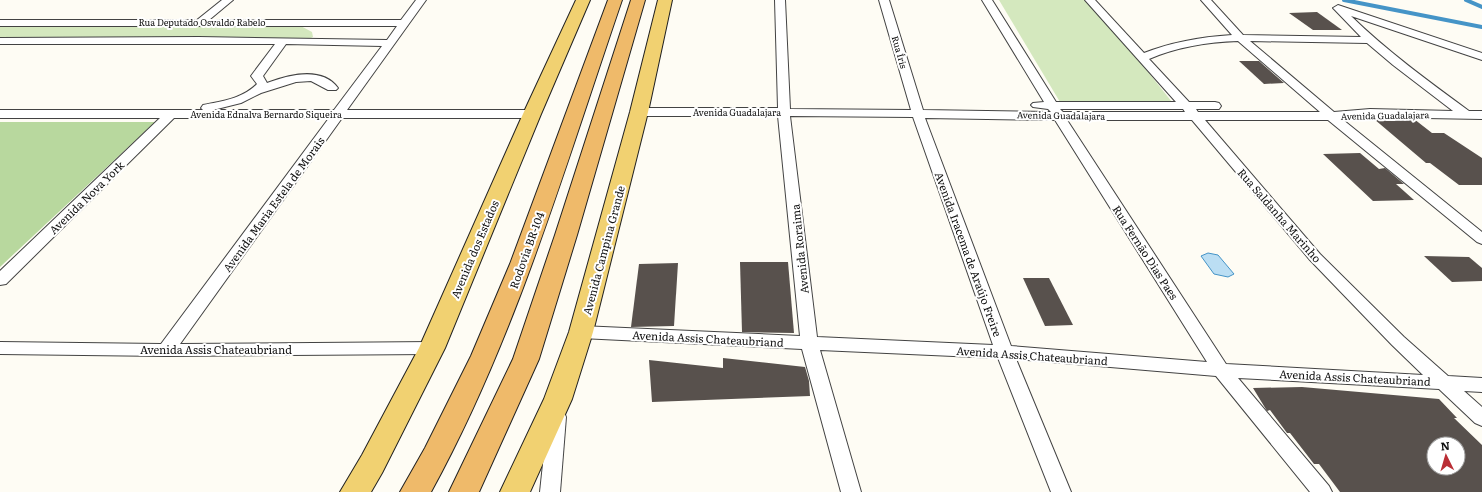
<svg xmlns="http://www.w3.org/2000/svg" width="1482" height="492" font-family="Literata,serif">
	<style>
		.green { fill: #d4e8be }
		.forest { fill: #b8d89e }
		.water { fill: #bbdef3; stroke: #4594c7 }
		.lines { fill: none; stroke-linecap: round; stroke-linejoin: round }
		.stream { stroke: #4594c7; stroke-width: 4 }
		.building { fill: #58514d; fill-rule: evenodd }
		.minor-casing { stroke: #434343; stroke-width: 2 }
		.primary-casing { stroke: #212121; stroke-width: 2 }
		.trunk-casing { stroke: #212121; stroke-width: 2 }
		.minor { fill: #fff; fill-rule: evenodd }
		.primary { fill: #f1d171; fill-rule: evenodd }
		.trunk { fill: #efba6a; fill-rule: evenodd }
		.labels { text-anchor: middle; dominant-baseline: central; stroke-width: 4; stroke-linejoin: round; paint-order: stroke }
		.far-street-label { font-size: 9px; fill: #101010; stroke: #fff }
		.street-label { font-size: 11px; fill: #101010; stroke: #fff }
	</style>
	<rect width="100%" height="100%" fill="#fefcf4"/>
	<g class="green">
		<polygon points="999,0 1091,0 1172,102 1060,102"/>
		<polygon points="297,24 312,32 313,37 307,40 0,39 0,26"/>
	</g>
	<polygon class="forest" points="0,122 155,122 0,267"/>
	<polygon class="water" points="1208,253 1218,255 1234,274 1228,277 1214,274 1201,256"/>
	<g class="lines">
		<g class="stream">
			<polyline points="1344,0 1482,27"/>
			<polyline points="1466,0 1482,7"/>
		</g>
	</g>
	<g class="building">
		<polygon points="1317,12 1342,30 1313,30 1289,13"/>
		<polygon points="1239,61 1259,61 1284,83 1264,84"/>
		<polygon points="1374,119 1414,119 1432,133 1444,133 1482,158 1482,185 1459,185 1430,163 1426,163"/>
		<polygon points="1360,153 1379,169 1385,168 1404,184 1396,184 1414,200 1373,201 1323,154"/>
		<polygon points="1424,256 1469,257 1482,268 1482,281 1452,282"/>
		<polygon points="740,262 788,262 794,333 742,332"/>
		<polygon points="678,263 674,326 631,327 639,264"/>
		<polygon points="1023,278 1049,278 1073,325 1045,326"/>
		<polygon points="723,358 805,367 809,381 810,396 652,402 649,360 723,368"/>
		<path d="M 1302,387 L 1439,399 L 1457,418 L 1454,418 L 1482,445 L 1482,492 L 1340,492 L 1319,464 L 1314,464 L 1290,433 L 1287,433 L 1270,410 L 1267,411 L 1253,388 ZM 1434,444 L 1458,444 L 1458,468 L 1434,468 Z"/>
	</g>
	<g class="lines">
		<g class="minor-casing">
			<g id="minor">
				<path d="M 222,0 L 233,0 L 209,20 L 401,20 L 416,0 L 426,0 L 347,110 L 532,110 L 536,111 L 538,114 L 536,117 L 532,118 L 342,118 L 180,344 L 432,342 L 438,344 L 441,348 L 438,352 L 432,354 L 166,356 L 0,354 L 0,342 L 161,344 L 329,118 L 174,118 L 6,284 L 0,285 L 0,271 L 160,118 L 0,118 L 0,110 L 203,110 L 201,108 L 203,105 C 222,101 242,99 257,84 L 251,76 L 275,44 L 0,44 L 0,38 L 199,37 L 387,40 L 397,26 L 0,26 L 0,20 L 197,20 ZM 286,44 L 382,46 L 334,110 L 213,110 L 241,103 L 261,93 L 296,82 L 311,81 L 328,90 L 336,90 L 338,88 C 322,66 288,75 267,83 L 263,76 Z"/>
				<path d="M 775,0 L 785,0 L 790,109 L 911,110 L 879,0 L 889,0 L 923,110 L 1051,112 L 1048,109 L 1033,107 L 1031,105 L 1033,103 L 1044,102 L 982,0 L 992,0 L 1056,102 L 1176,102 L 1085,0 L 1095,0 L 1144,53 C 1172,42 1201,37 1232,35 L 1201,0 L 1211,0 L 1243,35 L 1361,37 L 1335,10 L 1333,8 L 1338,5 L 1482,53 L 1482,60 L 1351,16 C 1387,51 1428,81 1469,111 L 1482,111 L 1482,119 L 1370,117 L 1342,119 L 1482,232 L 1482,244 L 1477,242 L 1328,120 L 1205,120 L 1320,254 L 1404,337 L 1448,376 L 1482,378 L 1482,392 L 1464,391 L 1482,407 L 1482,426 L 1475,423 L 1439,389 L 1238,378 L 1329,486 L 1332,492 L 1310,492 L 1216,376 L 1016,359 L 1071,492 L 1051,492 L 998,358 L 820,350 L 861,492 L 841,492 L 802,349 L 581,338 L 575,336 L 573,332 L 575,328 L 581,326 L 800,336 L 778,116 L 639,116 L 635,115 L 633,112 L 635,109 L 639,108 L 778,108 ZM 1238,41 L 1320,112 L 1198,112 L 1196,109 L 1219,109 L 1221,106 L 1219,103 L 1215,102 L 1189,102 L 1149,59 C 1177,47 1207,42 1238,41 ZM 1250,41 L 1367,43 L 1393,65 L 1453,111 L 1370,109 L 1334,112 ZM 1060,109 L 1183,109 L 1185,112 L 1063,112 ZM 790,116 L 913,117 L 993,345 L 817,337 ZM 925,118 L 1055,120 L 1207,362 L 1011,346 ZM 1067,120 L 1192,120 L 1310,260 L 1392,345 L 1423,375 L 1226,364 Z"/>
				<polygon points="557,409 564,412 566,417 560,492 540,492 548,417 550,412"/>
			</g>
		</g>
		<g class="primary-casing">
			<g id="primary">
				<polygon points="576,0 590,0 541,114 445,348 382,473 371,492 340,492 362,455 419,348 523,114"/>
				<polygon points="658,0 672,0 648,112 593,332 572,399 530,492 500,492 544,399 569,332 630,112"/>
			</g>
		</g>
		<g class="trunk-casing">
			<g id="trunk">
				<path d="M 608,0 L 622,0 C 565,166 516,337 431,492 L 400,492 L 425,448 L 471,356 L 510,264 Z"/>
				<polygon points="631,0 645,0 577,235 539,359 479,492 449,492 513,359 555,235"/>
			</g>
		</g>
		<use href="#minor" class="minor"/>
		<use href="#primary" class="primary"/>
		<use href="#trunk" class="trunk"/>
	</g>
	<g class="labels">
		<g class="far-street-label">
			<text x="202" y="22">Rua Deputado Osvaldo Rabelo</text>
			<text transform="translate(900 52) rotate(74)">Rua Íris</text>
			<text x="737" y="112">Avenida Guadalajara</text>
			<text x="266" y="114">Avenida Ednalva Bernardo Siqueira</text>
			<text transform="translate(1061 115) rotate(1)">Avenida Guadalajara</text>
			<text transform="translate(1385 115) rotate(-1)">Avenida Guadalajara</text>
		</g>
		<g class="street-label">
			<text transform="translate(86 197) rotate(-44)">Avenida Nova York</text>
			<text transform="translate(273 204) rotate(-54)">Avenida Maria Estela de Morais</text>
			<text transform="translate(1280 215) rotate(49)">Rua Saldanha Marinho</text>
			<text transform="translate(474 249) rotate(-67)">Avenida dos Estados</text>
			<text transform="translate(799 249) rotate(-96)">Avenida Roraima</text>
			<text transform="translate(526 250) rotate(-70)">Rodovia BR-104</text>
			<text transform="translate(603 250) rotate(-75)">Avenida Campina Grande</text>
			<text transform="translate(1146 252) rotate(57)">Rua Fernão Dias Paes</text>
			<text transform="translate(969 254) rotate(70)">Avenida Iracema de Araújo Freire</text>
			<text transform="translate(708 338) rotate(3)">Avenida Assis Chateaubriand</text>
			<text x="216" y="349">Avenida Assis Chateaubriand</text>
			<text transform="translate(1032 355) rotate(4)">Avenida Assis Chateaubriand</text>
			<text transform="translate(1355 377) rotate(3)">Avenida Assis Chateaubriand</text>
		</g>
	</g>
	<g transform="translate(1446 456) rotate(355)"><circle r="19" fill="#ffffff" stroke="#9f9f9f"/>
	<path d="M0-3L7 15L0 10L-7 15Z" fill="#ba2e35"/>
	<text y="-6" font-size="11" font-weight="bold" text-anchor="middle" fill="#101010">N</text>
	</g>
</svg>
